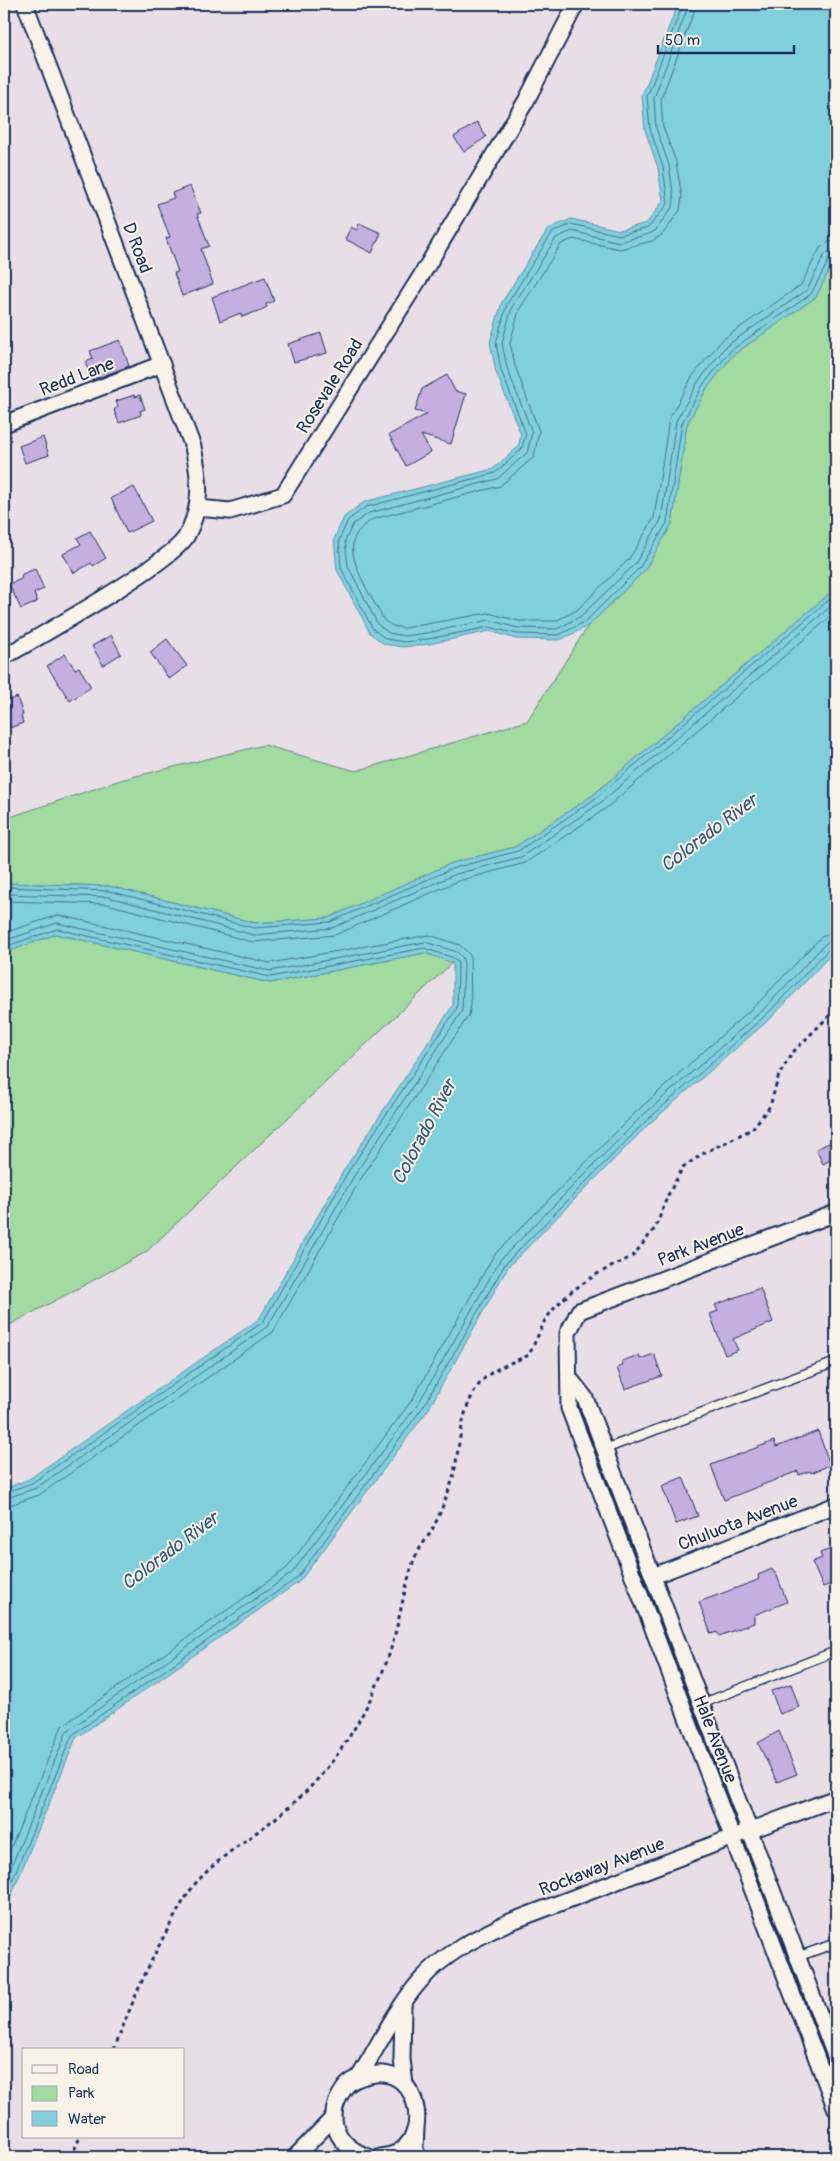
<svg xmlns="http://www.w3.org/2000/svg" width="840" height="2161" font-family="Pangolin,sans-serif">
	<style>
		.green { fill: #a1dba0; stroke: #5e857f }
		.water { fill: #80d0dc; stroke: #5890aa }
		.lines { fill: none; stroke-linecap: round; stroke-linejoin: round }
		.shore { stroke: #436f90; stroke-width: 1 }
		.building { fill: #c4b0e0; stroke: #1b2f5e }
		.service-casing { stroke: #1b2f5e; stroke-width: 11 }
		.minor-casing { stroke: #1b2f5e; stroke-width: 19 }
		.path { stroke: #1b2f5e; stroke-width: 3; stroke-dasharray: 4 4; stroke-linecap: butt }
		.service { stroke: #f7f3e8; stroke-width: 8 }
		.minor { stroke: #f7f3e8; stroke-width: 15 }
		.labels { text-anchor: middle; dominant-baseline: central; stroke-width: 4; stroke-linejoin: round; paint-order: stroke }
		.street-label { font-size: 18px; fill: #1b2f5e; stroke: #f7f3e8 }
		.water-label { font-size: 19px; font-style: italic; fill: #34577e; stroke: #f7f3e8 }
	</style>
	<rect width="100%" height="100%" fill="#e8dfe6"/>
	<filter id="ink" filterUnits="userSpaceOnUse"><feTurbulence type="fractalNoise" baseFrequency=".02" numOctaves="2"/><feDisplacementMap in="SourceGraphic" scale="10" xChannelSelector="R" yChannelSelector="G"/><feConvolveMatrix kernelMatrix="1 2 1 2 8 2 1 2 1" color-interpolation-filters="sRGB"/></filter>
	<g filter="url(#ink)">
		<g class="green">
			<polygon points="836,256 836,588 593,795 515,847 452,863 328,918 255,923 109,886 4,883 4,819 124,779 264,745 356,771 527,721 588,626 644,571 672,524 687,424 707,388 733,355 816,297"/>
			<polygon points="56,934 270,983 425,953 453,962 146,1252 4,1328 4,953"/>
		</g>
		<g class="water">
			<polygon points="678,4 836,4 836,256 816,297 733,355 707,388 687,424 672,524 644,571 588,626 560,640 516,639 490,631 429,644 403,647 384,644 370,633 337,570 334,539 344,517 364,502 493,469 518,447 521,435 496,372 490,342 502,302 548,229 571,219 620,230 647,223 663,201 658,168 645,130 642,96"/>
			<polygon points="836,588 836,949 772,1017 648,1125 508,1267 428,1410 300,1581 76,1738 4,1913 4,1489 29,1479 259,1319 344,1170 453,1005 453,963 425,953 270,983 56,934 4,953 4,883 109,886 255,923 328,918 452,863 515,847 593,795"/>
		</g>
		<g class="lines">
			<g class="shore">
				<polyline points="683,4 647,97 650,129 663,167 668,204 648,228 619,235 571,224 552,233 507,304 496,343 501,370 526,434 521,450 495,473 366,507 348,520 339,540 341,568 373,629 386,639 404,642 428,639 489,627 517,634 559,635 586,621 640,567 667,523 682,423 703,385 730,351 811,294 830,258 836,255"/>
				<polyline points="689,4 654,98 656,128 669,165 674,199 673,206 656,230 649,234 619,242 572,231 556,238 512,307 502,343 507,368 532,432 527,453 497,479 369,513 353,524 345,541 348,566 378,625 389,633 404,636 427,633 489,620 518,628 557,629 581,616 635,564 661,520 676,421 698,382 726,346 807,290 825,254 836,249"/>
				<path d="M 697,4 L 661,99 L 663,127 L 676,162 L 682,197 L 680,210 L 662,235 L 652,241 L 620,249 L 573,239 L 561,244 L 519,310 L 510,343 L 515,366 L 539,431 L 534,457 L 500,486 L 373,519 C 364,525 355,532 353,542 C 349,564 374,601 384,620 L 392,626 L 404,628 L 488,613 L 519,621 L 556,621 L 577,610 L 629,559 L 654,518 L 669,419 L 692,377 L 722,340 L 801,285 L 820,248 L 828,242 L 836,241"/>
				<polyline points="4,887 109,891 254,928 330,922 454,868 518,851 596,798 836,594"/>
				<polyline points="4,894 108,897 254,935 332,928 456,874 521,857 600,803 836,602"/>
				<polyline points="4,901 107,904 253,942 335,935 458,881 525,863 605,809 836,612"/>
				<polyline points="4,933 58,915 270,963 429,935 460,945 470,955 471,1005 469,1015 360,1180 273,1332 39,1495 4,1507"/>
				<polyline points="4,941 57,923 270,971 425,942 457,952 462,957 464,963 462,1011 354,1176 268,1326 36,1488 4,1499"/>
				<polyline points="4,947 57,929 270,977 424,948 454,958 458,963 457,1008 348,1172 263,1322 32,1483 4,1493"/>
				<polyline points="4,1864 62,1726 287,1568 412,1400 494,1255 636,1112 758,1003 821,937 836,932"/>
				<polyline points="4,1884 67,1731 292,1573 418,1404 500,1260 641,1117 764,1009 826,943 836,939"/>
				<polyline points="4,1900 72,1735 297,1578 423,1407 505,1264 645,1122 768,1013 831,947 836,946"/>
			</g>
		</g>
		<g class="building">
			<polygon points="477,122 486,137 464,152 454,137"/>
			<polygon points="190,186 201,213 197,214 209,246 201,249 213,284 182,296 174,273 178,272 166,238 170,237 157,204 174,198 172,193"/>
			<polygon points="359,223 381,233 372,253 345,239 351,227 357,230"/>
			<polygon points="265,277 274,301 266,304 267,307 261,310 242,317 241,313 220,321 212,297"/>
			<polygon points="321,333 327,353 294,362 288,344"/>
			<polygon points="120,340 129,366 92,380 85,362 93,359 90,351"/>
			<polygon points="447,375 455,391 466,394 451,444 421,435 431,452 406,466 389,435 427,414 415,411 422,389"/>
			<polygon points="134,395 135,397 140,395 145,409 140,411 141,415 119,423 114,410 118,407 116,401"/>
			<polygon points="43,437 49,455 25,463 19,446"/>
			<polygon points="134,487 152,521 127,533 111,498"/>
			<polygon points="90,531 106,558 93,566 91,563 74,573 63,554 81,544 77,538"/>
			<polygon points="35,569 44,589 34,593 37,602 21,609 9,584 21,579 22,574"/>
			<polygon points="111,635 121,654 103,665 92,646"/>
			<polygon points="167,639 187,666 169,679 150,652"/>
			<polygon points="65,654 75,669 79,667 91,687 70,701 47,666"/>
			<polygon points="17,697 23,715 21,716 23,723 10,728 7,722 4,724 4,702"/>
			<polygon points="836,1140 836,1157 823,1164 816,1149"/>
			<polygon points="760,1288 773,1322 733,1339 738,1350 725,1355 710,1314 718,1311 715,1305"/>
			<polygon points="654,1354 662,1376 625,1389 617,1368 623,1366 622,1361 639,1355 640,1359"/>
			<polygon points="818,1431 830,1465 811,1473 810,1471 799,1475 798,1471 724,1500 711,1465 774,1441 776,1447"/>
			<polygon points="683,1477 698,1516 676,1524 662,1486"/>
			<polygon points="836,1547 836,1593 835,1593 831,1584 823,1587 812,1562 822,1558 820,1553"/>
			<polygon points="772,1569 774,1573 776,1573 787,1602 754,1615 754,1623 719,1636 717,1632 711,1634 699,1602 755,1581 759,1579 758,1575"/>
			<polygon points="791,1684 799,1707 780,1714 771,1691"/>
			<polygon points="779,1731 797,1774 777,1782 758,1743"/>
		</g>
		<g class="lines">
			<g class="service-casing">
				<g id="service">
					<polyline points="605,1449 836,1362"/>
					<polyline points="701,1704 836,1651"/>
					<polyline points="797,1957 836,1943"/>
				</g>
			</g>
			<g class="minor-casing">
				<g id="minor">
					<polyline points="4,424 162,364"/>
					<polyline points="198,508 230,511 283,495 421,276 526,101 576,4"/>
					<path d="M 4,657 C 36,638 175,561 187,535 C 203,504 200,479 193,447 L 25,4"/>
					<polyline points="836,1213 579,1311 568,1333 569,1408 836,2109"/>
					<polyline points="570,1379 585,1398 836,2058"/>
					<polyline points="653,1576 836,1505"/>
					<polyline points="403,2007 402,2059 405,2085"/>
					<path d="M 359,2077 C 379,2045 396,2008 421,1980 C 445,1953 476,1938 507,1923 L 836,1798"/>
					<polyline points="416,2129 415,2149 418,2157"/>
					<polyline points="295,2157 334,2117"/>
					<path d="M 369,2157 C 337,2147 323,2118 344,2089 C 350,2080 360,2077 370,2075 C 423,2062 437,2154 380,2157"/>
				</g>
			</g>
			<g class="path">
				<path d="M 114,2050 C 128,2012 144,1974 163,1938 C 173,1920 182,1901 195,1884 C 222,1853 258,1834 289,1807 C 330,1773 362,1722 382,1673 C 398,1637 401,1597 414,1560 C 418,1549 427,1539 433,1528 C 440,1514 447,1496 452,1481 C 461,1448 458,1409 482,1381 C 493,1368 514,1362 529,1355 L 545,1320 L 557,1305 L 572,1291 L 597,1274 L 633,1256 L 656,1227 L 667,1197 L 683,1167 L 704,1153 L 752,1129 L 770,1106 L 779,1075 L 793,1052 L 831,1014 L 836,1012"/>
				<polyline points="71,2157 80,2137"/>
			</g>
			<use href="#service" class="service"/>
			<use href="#minor" class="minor"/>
		</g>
	</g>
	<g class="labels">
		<g class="street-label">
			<text transform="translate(137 248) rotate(69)">D Road</text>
			<text transform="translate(77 377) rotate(-21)">Redd Lane</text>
			<text transform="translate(330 386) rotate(-58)">Rosevale Road</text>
			<text transform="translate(701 1245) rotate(-21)">Park Avenue</text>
			<text transform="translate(738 1523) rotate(-21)">Chuluota Avenue</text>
			<text transform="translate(715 1739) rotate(69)">Hale Avenue</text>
			<text transform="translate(602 1867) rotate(-21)">Rockaway Avenue</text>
		</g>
		<g class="water-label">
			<text transform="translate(709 833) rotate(-37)">Colorado River</text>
			<text transform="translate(424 1132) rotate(-62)">Colorado River</text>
			<text transform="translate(170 1551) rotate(-37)">Colorado River</text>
		</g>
	</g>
	<rect width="840" height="2161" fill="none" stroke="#f7f3e8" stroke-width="20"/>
	<rect x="10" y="10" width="820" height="2141" fill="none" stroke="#1b2f5e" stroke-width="2" filter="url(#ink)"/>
	<rect x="22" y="2048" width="162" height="90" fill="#f7f3e8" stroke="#9fa5b1"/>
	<rect x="32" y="2065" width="25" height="8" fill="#f7f3e8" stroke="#9fa5b1"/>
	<text x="68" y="2074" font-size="15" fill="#1b2f5e">Road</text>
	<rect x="32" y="2086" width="25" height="15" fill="#a1dba0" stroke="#9fa5b1"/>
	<text x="68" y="2098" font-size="15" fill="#1b2f5e">Park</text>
	<rect x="32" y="2111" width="25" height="15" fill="#80d0dc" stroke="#9fa5b1"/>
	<text x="68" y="2124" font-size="15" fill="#1b2f5e">Water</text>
	<path d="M658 45v8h136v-8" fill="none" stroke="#1b2f5e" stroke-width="2.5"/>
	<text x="665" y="45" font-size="15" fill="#1b2f5e" stroke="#f7f3e8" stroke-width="4" paint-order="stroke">50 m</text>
</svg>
